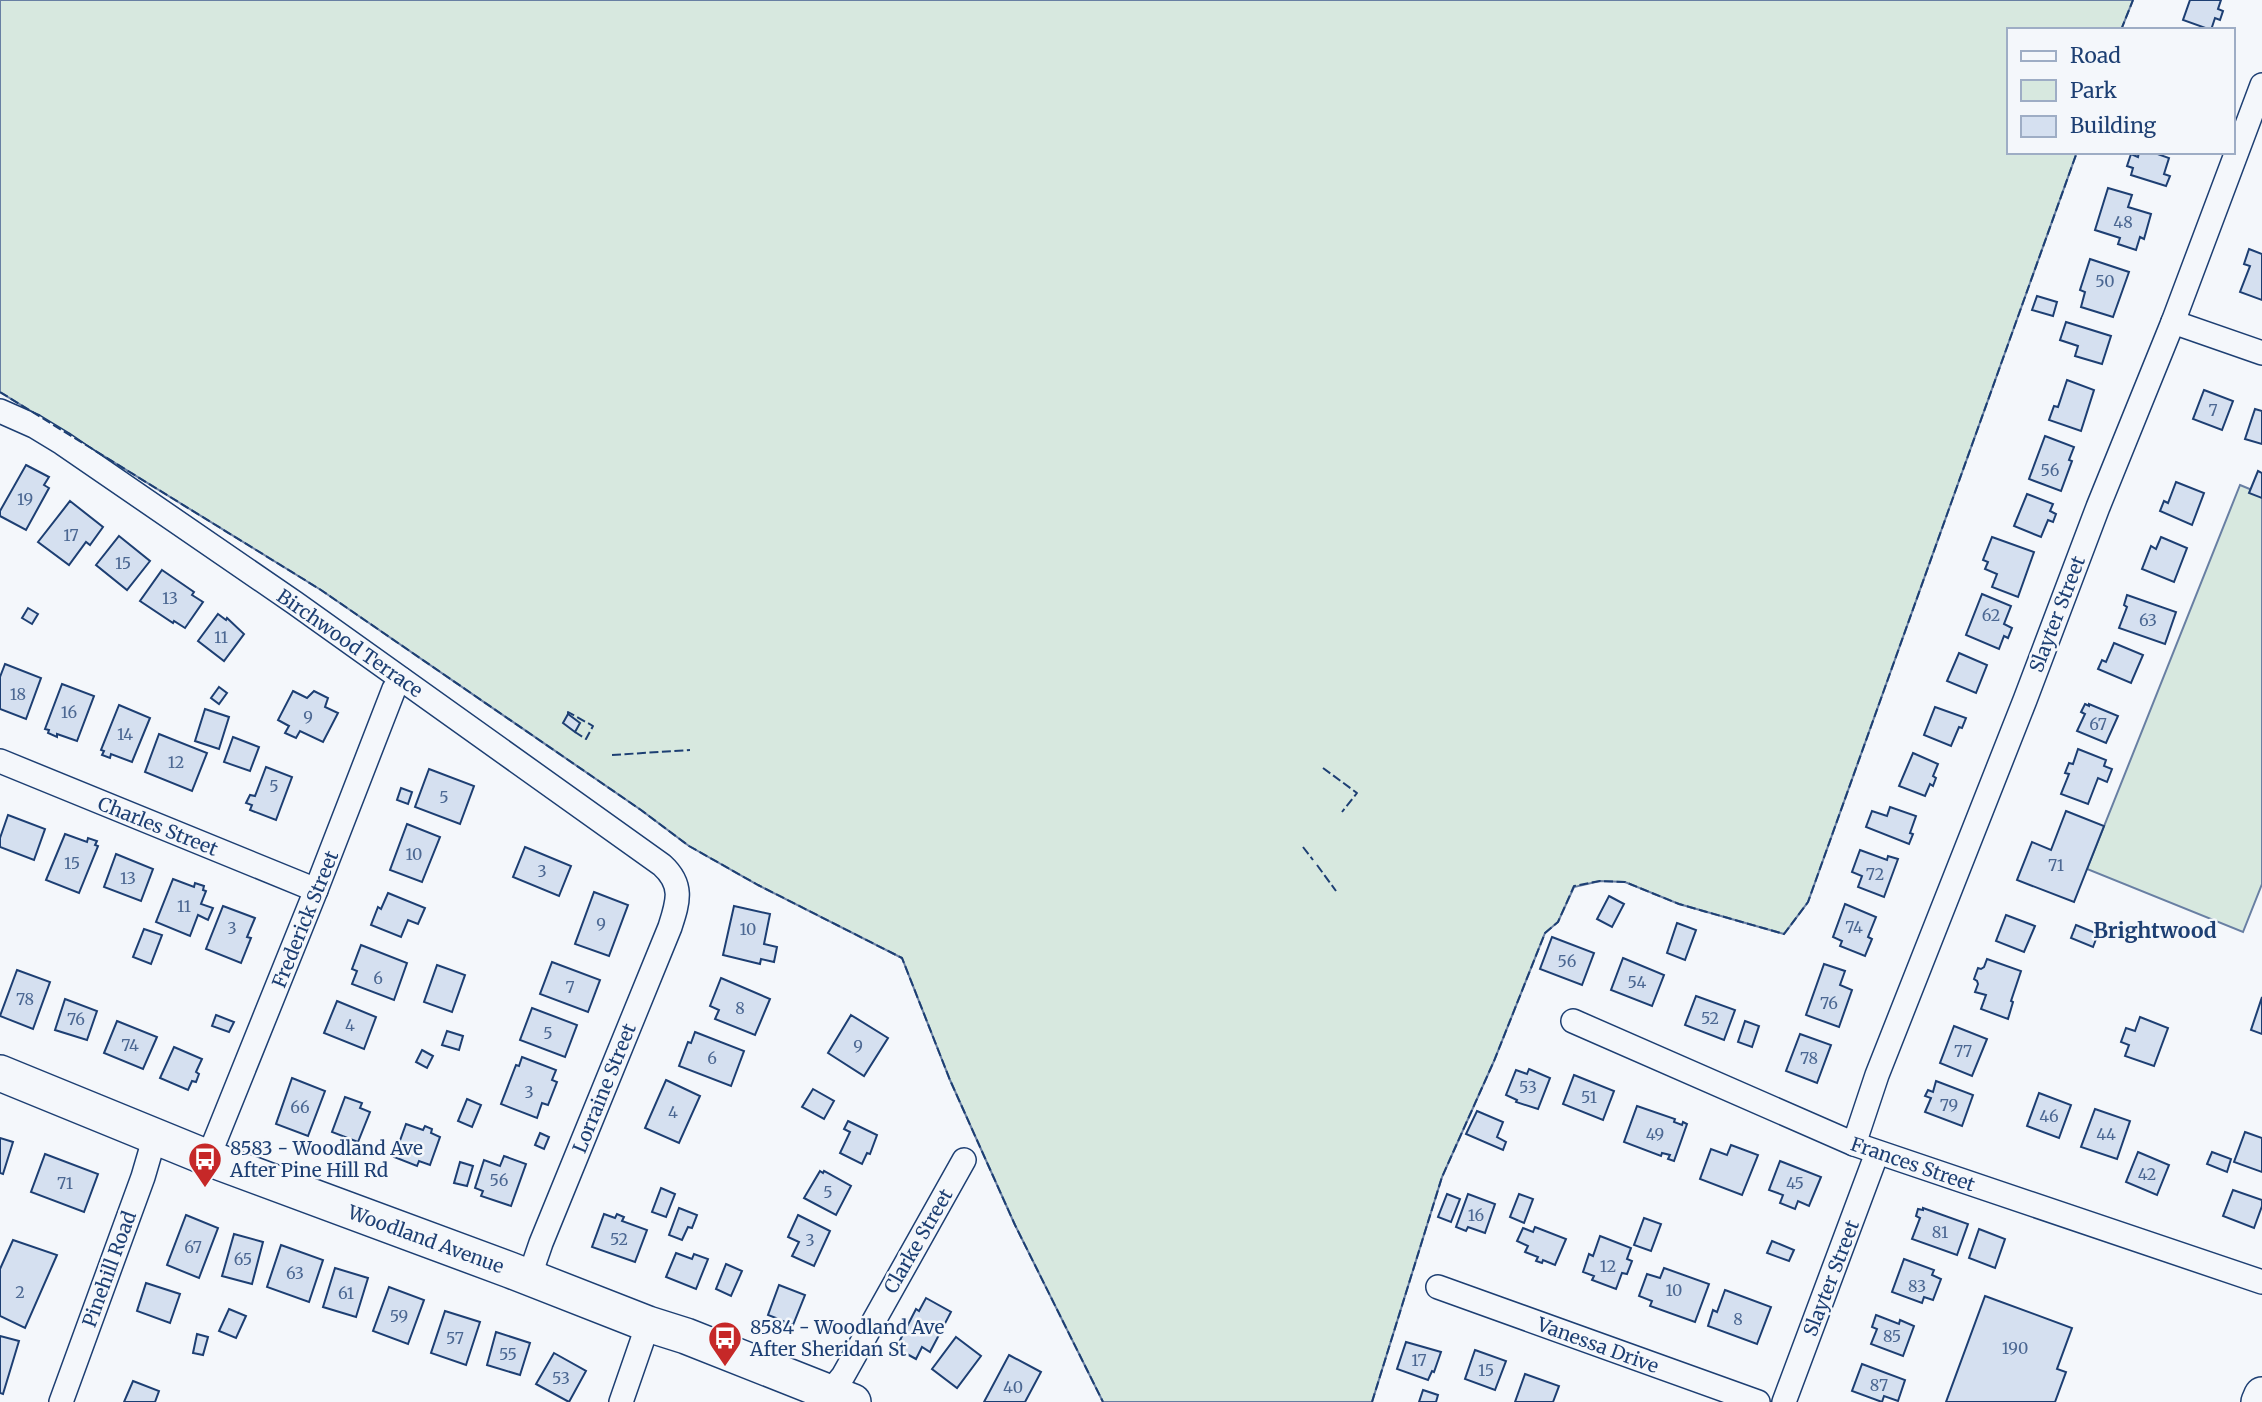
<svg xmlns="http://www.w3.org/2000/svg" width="2262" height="1402" font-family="Merriweather,serif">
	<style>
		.green { fill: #d7e8df; stroke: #687fa3; stroke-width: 2 }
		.building { fill: #d5e0f0; stroke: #1d3f73; stroke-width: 2 }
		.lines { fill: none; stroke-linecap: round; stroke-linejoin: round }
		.minor-casing { stroke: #1d3f73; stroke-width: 26 }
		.primary-casing { stroke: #1d3f73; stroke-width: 38 }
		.minor { stroke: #f4f7fb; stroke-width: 23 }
		.primary { stroke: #f4f7fb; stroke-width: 35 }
		.fence { stroke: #1d3f73; stroke-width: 2; stroke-dasharray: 9 3.5; stroke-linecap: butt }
		.labels { text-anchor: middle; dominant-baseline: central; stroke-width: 5; stroke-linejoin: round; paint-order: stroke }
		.number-label { font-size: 16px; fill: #4b6792 }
		.street-label { font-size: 19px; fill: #1d3f73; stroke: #f4f7fb }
		.poi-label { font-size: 19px; fill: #1d3f73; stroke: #f4f7fb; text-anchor: start }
		.neighbourhood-label { font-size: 21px; font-weight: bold; fill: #1d3f73; stroke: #f4f7fb }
	</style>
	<rect width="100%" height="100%" fill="#f4f7fb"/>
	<g class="green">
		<polygon points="0,0 2133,0 2121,30 2008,30 2008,152 2077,152 1808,902 1784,934 1679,904 1625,882 1600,881 1574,887 1558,922 1545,933 1494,1061 1442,1177 1372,1402 1103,1402 1015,1225 950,1080 902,958 758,885 689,846 641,810 321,590 0,392"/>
		<polygon points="2240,485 2262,494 2262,884 2243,932 2087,869"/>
	</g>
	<g class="building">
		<polygon points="2190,0 2221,0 2218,9 2223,11 2220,20 2215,18 2211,30 2183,20"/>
		<polygon points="2139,152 2152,152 2169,158 2164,174 2170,176 2166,186 2131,175 2133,168 2127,166 2131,154 2138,157"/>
		<polygon points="2108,188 2132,195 2128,207 2151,214 2144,239 2140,237 2136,250 2118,244 2120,238 2095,230"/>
		<polygon points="2249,249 2262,254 2262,300 2240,292 2250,266 2244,264"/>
		<polygon points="2090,259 2129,272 2113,317 2081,307 2085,292 2080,290"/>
		<polygon points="2037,296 2057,302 2053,316 2032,310"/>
		<polygon points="2066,322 2111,336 2102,364 2075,356 2078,346 2060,340"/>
		<polygon points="2067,380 2094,390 2081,431 2049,420 2054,406 2058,407"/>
		<polygon points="2204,390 2233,401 2222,430 2193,419"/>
		<polygon points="2255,409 2262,411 2262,444 2245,439"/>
		<polygon points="2045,436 2074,447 2069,460 2072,461 2061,491 2029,479"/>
		<polygon points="26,465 49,477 44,485 49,488 26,530 0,516 0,511"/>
		<polygon points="2258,471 2262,473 2262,498 2249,493"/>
		<polygon points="2176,482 2204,493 2192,525 2160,511 2164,501 2168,503"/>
		<polygon points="2027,494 2053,504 2050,511 2056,514 2053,522 2048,520 2041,537 2014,526"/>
		<polygon points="70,501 103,527 90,545 86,542 69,565 38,542"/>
		<polygon points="119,536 150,561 127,590 96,565"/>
		<polygon points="1992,537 2034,552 2018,597 1992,587 1997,574 1985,569 1988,562 1983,560"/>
		<polygon points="2161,537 2187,548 2174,582 2142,569 2151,546 2156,549"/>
		<polygon points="162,570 194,592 192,595 203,602 185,628 174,621 173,623 140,601"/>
		<polygon points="1982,594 2011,606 2004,624 2012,628 2008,638 2004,636 1999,649 1966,635"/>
		<polygon points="2127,595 2176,612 2165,644 2119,628 2127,607 2124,605"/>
		<polygon points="28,608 38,614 32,624 22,618"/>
		<polygon points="218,614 226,620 227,618 244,634 224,661 198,641"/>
		<polygon points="2114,643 2143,655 2131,683 2098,669 2102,660 2106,662"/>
		<polygon points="1959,653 1987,665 1976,693 1947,681"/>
		<polygon points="5,664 41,678 26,719 0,709 0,677"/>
		<polygon points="62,684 94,696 77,741 57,734 57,737 48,733 49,730 45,729"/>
		<polygon points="219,687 227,693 219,704 211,698"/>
		<polygon points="293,691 307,698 314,691 328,698 325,707 338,713 323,742 300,731 296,738 285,733 289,726 278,720"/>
		<polygon points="2085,704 2089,706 2089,704 2118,716 2106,743 2077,731 2085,714 2081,712"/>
		<polygon points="119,705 150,718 132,762 111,754 110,758 102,755 104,751 101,750"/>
		<polygon points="1935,707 1966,718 1962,728 1959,727 1951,746 1924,735"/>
		<polygon points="205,709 229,717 219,749 195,741"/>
		<polygon points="568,714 580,723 575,732 563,723"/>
		<polygon points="159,734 207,753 192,791 145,772"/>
		<polygon points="233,737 259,747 250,771 224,762"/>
		<polygon points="2078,749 2106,760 2104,766 2112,769 2107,782 2098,778 2088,804 2061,794 2069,774 2065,773 2069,763 2073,764"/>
		<polygon points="1913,753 1938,764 1933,776 1936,778 1933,786 1930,784 1925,796 1899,786"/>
		<polygon points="266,767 292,777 276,820 250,810 252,805 246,803 250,795 255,796"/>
		<polygon points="429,769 474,786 460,824 415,807"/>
		<polygon points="401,788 412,792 408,804 397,800"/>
		<polygon points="1890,807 1916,816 1910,833 1913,834 1909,844 1866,827 1872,811 1887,816"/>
		<polygon points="2066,811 2104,826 2074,902 2017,880 2032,842 2051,850"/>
		<polygon points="8,815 45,829 34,860 0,847 0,838"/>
		<polygon points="407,824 440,837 422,882 390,870"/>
		<polygon points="65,834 87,842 88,838 97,841 95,845 98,846 79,893 46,880"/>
		<polygon points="525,847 571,866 559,896 513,877"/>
		<polygon points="1860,850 1887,860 1888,856 1898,859 1884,897 1858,887 1862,876 1852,872"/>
		<polygon points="116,854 153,869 141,901 104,887"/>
		<polygon points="173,879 194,887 195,883 204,886 203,890 206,891 201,904 213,908 208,920 198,915 190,936 156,922"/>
		<polygon points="594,892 628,905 609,956 575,944"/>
		<polygon points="388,893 425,908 418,924 408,920 401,937 371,925 378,907 381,909"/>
		<polygon points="1609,896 1624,904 1612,927 1597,919"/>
		<polygon points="1845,904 1876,917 1868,937 1872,939 1865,956 1840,946 1842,941 1833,937"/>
		<polygon points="223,906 255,918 247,937 251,938 241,963 206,949"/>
		<polygon points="734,906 770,914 764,944 777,947 774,962 761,959 760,964 723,955"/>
		<polygon points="2006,915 2035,926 2024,952 1996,941"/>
		<polygon points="1677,923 1696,930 1685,960 1667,953"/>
		<polygon points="2076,925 2098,934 2093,947 2071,938"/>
		<polygon points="144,929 162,935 151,964 133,957"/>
		<polygon points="1552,937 1594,953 1582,985 1540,969"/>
		<polygon points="361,945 407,963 394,1000 352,984 357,971 352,969"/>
		<polygon points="1623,958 1664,975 1652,1006 1611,990"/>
		<polygon points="1987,959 2021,971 2011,1001 2013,1002 2008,1019 1981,1009 1986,995 1975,992 1978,984 1977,981 1974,979 1978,968 1981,969 1984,967"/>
		<polygon points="552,962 600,980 588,1012 540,994"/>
		<polygon points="1824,964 1845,971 1840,985 1852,990 1839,1027 1806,1015"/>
		<polygon points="437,965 465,975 452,1012 424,1002"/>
		<polygon points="17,970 50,982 33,1029 0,1016"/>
		<polygon points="721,978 770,999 755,1035 715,1019 719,1010 710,1006"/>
		<polygon points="1696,996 1735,1010 1724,1040 1685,1025"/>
		<polygon points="2262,997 2262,1034 2251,1030"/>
		<polygon points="65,999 97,1011 87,1040 55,1030"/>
		<polygon points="337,1001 376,1017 364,1049 324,1033"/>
		<polygon points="532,1008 577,1025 565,1057 520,1040"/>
		<polygon points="216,1015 234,1022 229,1032 212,1026"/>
		<polygon points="851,1015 888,1038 864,1076 828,1053"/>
		<polygon points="2140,1017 2168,1028 2154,1066 2125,1056 2129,1045 2121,1042 2126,1028 2135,1031"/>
		<polygon points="117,1021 157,1037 143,1069 104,1053"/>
		<polygon points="1745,1021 1759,1026 1752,1047 1738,1042"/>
		<polygon points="1954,1026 1987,1039 1972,1076 1940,1063"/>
		<polygon points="447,1031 463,1036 459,1050 442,1045"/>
		<polygon points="695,1032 744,1051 731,1086 679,1066 688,1042 691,1043"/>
		<polygon points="1800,1034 1831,1045 1817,1083 1786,1071"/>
		<polygon points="174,1047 202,1059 196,1072 199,1074 196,1082 192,1081 188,1090 160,1078"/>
		<polygon points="422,1050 433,1056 427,1068 416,1062"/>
		<polygon points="522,1057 556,1070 552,1080 557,1082 548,1105 542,1103 537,1118 501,1104 516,1065 519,1066"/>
		<polygon points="1529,1069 1550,1078 1538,1109 1516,1102 1517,1100 1506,1095 1516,1070 1527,1074"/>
		<polygon points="1574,1075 1614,1091 1603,1120 1563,1104"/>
		<polygon points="292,1078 325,1091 308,1136 276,1124"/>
		<polygon points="666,1080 700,1096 679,1143 645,1128"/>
		<polygon points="1936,1081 1973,1095 1962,1126 1925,1112 1931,1098 1925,1096 1928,1090 1933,1092"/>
		<polygon points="813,1089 834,1101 824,1119 802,1107"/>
		<polygon points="2039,1093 2071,1105 2059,1138 2027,1126"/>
		<polygon points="345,1097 362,1103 360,1108 370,1112 358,1142 332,1132"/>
		<polygon points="467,1099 481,1105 472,1127 458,1121"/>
		<polygon points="1637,1106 1675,1119 1674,1122 1682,1125 1683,1122 1687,1124 1674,1161 1668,1159 1670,1155 1662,1153 1661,1156 1624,1142"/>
		<polygon points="2095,1109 2130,1121 2117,1159 2081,1147"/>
		<polygon points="1477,1111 1503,1122 1497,1137 1506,1142 1503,1150 1466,1134"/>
		<polygon points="848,1121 877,1135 870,1154 867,1153 862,1164 840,1153 850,1132 844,1129"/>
		<polygon points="406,1124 423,1130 425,1126 432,1129 431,1133 440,1137 430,1165 419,1161 417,1166 394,1157"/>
		<polygon points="2245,1132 2262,1138 2262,1172 2234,1162"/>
		<polygon points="540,1133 549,1137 544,1149 535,1145"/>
		<polygon points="0,1138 13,1142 3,1174 0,1173"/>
		<polygon points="1731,1145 1758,1155 1742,1195 1700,1179 1711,1149 1727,1155"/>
		<polygon points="2138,1152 2169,1165 2157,1195 2126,1182"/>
		<polygon points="2212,1152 2231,1159 2227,1172 2207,1164"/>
		<polygon points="45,1154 98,1174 84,1212 31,1192"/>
		<polygon points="504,1156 526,1164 511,1206 481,1196 483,1191 475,1188 484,1160 500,1166"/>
		<polygon points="1780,1161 1821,1177 1809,1206 1798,1201 1795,1209 1780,1203 1783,1195 1769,1190"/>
		<polygon points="460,1162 473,1166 467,1186 454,1183"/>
		<polygon points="820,1171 823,1173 824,1171 851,1186 836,1215 804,1198"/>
		<polygon points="661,1188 675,1194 666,1217 652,1212"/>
		<polygon points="2233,1190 2262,1200 2262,1206 2254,1228 2223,1216"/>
		<polygon points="1447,1194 1460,1199 1451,1222 1438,1217"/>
		<polygon points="1468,1194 1495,1204 1485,1233 1468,1227 1466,1231 1456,1227"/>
		<polygon points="1519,1194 1533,1199 1524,1223 1510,1217"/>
		<polygon points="679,1208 697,1215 692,1228 688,1227 682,1240 669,1235"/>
		<polygon points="1923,1208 1968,1224 1957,1255 1912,1239 1920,1218 1916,1216 1918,1209 1923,1210"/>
		<polygon points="604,1214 615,1218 617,1214 624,1217 622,1221 647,1230 635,1262 592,1247"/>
		<polygon points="186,1215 218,1228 199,1278 167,1265"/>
		<polygon points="798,1215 830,1231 814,1266 792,1256 799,1242 788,1237"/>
		<polygon points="1644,1218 1661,1224 1651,1251 1634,1245"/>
		<polygon points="1535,1227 1566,1239 1555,1265 1543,1260 1542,1263 1536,1261 1538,1257 1525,1252 1528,1246 1517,1241 1523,1228 1533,1232"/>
		<polygon points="1979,1229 2005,1239 1995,1268 1969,1258"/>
		<polygon points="234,1234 263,1242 252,1284 222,1276"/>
		<polygon points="1600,1236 1631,1248 1627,1259 1632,1261 1627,1274 1622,1273 1616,1289 1592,1280 1594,1276 1583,1272 1589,1254 1593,1256"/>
		<polygon points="13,1240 57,1255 25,1328 0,1316 0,1269"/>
		<polygon points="1772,1241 1794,1250 1789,1261 1767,1253"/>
		<polygon points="281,1245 323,1260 309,1302 267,1287"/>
		<polygon points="676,1253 692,1259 694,1254 708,1259 696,1289 666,1277"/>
		<polygon points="1904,1259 1934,1270 1932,1275 1941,1279 1933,1300 1924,1297 1922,1303 1892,1292"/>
		<polygon points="726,1264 742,1271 731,1296 716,1289"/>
		<polygon points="335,1268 368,1278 356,1317 323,1307"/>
		<polygon points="1664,1268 1709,1284 1695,1322 1650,1306 1652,1301 1639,1296 1647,1274 1660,1278"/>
		<polygon points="146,1283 180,1294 170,1323 137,1311"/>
		<polygon points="779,1285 805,1295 793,1325 783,1321 782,1324 774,1321 776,1318 768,1315"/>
		<polygon points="389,1287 424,1300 408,1344 373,1331"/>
		<polygon points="1725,1290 1771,1307 1757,1344 1708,1326 1713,1310 1717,1312"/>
		<polygon points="1985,1296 2072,1328 2057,1369 2066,1372 2055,1402 1946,1402"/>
		<polygon points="926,1298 951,1312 930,1352 922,1347 916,1359 896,1348 916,1309 919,1311"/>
		<polygon points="229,1309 246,1316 236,1338 219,1331"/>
		<polygon points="445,1311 480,1322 466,1365 431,1353"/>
		<polygon points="1876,1315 1899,1324 1900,1320 1914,1326 1903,1356 1871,1344 1877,1329 1872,1327"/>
		<polygon points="496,1332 530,1343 520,1375 487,1365"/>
		<polygon points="197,1334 208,1337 203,1355 193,1353"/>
		<polygon points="0,1336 19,1341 3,1394 0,1393"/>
		<polygon points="956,1337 981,1356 957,1388 932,1369"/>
		<polygon points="1406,1342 1441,1352 1434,1372 1432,1371 1428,1380 1397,1369"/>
		<polygon points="1475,1350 1506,1361 1495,1390 1465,1379"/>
		<polygon points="554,1353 586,1371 569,1402 536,1384"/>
		<polygon points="1009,1355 1041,1372 1025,1402 984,1402"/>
		<polygon points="1862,1364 1905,1380 1898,1401 1884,1396 1882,1402 1852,1391"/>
		<polygon points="1525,1374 1559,1386 1553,1402 1515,1402"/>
		<polygon points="133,1381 159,1391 155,1402 124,1402"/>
		<polygon points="1423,1390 1438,1395 1436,1402 1419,1402"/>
	</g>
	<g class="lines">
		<g class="minor-casing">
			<g id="minor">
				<polyline points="2173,322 2262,353"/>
				<path d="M 0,411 L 34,426 L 62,443 L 295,603 L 662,865 C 684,885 678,902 670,927 L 541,1243 L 529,1278"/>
				<polyline points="0,761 316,890"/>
				<polyline points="1573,1021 1854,1144 2262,1282"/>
				<polyline points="1854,1144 1877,1075 2025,700 2098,507 2173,322 2262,85"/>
				<polyline points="208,1158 316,890 394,689 401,679"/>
				<polyline points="1438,1287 1758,1402"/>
				<polyline points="830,1392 843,1376 964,1160"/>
				<polyline points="61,1402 143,1177 155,1136"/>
				<polyline points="621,1402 648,1324"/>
				<polyline points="1784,1402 1877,1153"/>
			</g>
		</g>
		<g class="primary-casing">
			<g id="primary">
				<polyline points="0,1073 208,1158 510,1270 648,1324 686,1336 853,1402"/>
				<polyline points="2259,1402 2262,1395"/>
			</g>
		</g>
		<use href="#minor" class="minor"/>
		<use href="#primary" class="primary"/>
		<g class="fence">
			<polyline points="2121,30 2133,0"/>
			<polyline points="0,392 321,590 641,810 689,846 758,885 902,958 950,1080 1015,1225 1103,1402"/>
			<polyline points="568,714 568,712 593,726 586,739 575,732"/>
			<polyline points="612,755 690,750"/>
			<polyline points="1323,768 1357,793 1342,812"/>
			<polyline points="1303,847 1313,860"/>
			<polyline points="1317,865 1336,891"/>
			<polyline points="1372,1402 1442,1177 1494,1061 1545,933 1558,922 1574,886 1600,881 1625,882 1679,904 1784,934 1808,902 2077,152"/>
		</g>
	</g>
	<defs>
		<g id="bus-pin" transform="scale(1.75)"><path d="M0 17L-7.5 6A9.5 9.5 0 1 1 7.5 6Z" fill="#c62828" stroke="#f4f7fb"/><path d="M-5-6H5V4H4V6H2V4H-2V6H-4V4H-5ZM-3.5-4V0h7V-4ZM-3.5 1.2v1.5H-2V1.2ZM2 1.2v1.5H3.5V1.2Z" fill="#fff"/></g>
	</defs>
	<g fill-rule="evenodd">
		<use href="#bus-pin" x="205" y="1159"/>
		<use href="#bus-pin" x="725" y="1338"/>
	</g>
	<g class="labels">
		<g class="number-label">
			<text x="2123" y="222">48</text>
			<text x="2105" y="281">50</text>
			<text x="2213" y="410">7</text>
			<text x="2050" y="470">56</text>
			<text x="25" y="499">19</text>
			<text x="71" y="535">17</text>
			<text x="123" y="563">15</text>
			<text x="170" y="598">13</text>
			<text x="1991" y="615">62</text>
			<text x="2148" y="620">63</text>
			<text x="221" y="637">11</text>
			<text x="18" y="694">18</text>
			<text x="69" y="712">16</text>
			<text x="308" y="717">9</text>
			<text x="2098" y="724">67</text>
			<text x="125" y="734">14</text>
			<text x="176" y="762">12</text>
			<text x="274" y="786">5</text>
			<text x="444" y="797">5</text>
			<text x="414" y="854">10</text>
			<text x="72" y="863">15</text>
			<text x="2056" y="865">71</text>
			<text x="542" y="871">3</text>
			<text x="1875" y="874">72</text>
			<text x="128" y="878">13</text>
			<text x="184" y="906">11</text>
			<text x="601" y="924">9</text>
			<text x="1854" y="927">74</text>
			<text x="232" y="928">3</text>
			<text x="748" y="929">10</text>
			<text x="1567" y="961">56</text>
			<text x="378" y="978">6</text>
			<text x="1637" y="982">54</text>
			<text x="570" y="987">7</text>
			<text x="25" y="999">78</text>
			<text x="1829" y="1003">76</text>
			<text x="740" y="1008">8</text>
			<text x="1710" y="1018">52</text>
			<text x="76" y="1019">76</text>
			<text x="350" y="1025">4</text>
			<text x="548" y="1033">5</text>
			<text x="130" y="1045">74</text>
			<text x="858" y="1046">9</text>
			<text x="1963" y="1051">77</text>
			<text x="712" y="1058">6</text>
			<text x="1809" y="1058">78</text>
			<text x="1528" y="1087">53</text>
			<text x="529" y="1092">3</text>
			<text x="1589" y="1097">51</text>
			<text x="1949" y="1105">79</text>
			<text x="300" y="1107">66</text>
			<text x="673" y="1112">4</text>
			<text x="2049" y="1116">46</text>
			<text x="1655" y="1134">49</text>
			<text x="2106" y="1134">44</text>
			<text x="2147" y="1174">42</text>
			<text x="499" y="1180">56</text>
			<text x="65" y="1183">71</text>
			<text x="1795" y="1183">45</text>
			<text x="828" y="1192">5</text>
			<text x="1476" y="1215">16</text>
			<text x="1940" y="1232">81</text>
			<text x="619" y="1239">52</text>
			<text x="810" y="1240">3</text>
			<text x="193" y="1247">67</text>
			<text x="243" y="1259">65</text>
			<text x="1608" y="1266">12</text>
			<text x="295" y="1273">63</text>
			<text x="1917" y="1286">83</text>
			<text x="1674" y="1290">10</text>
			<text x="20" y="1292">2</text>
			<text x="346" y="1293">61</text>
			<text x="399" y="1316">59</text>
			<text x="1738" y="1319">8</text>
			<text x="1892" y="1336">85</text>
			<text x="455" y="1338">57</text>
			<text x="2015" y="1348">190</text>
			<text x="508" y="1354">55</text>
			<text x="1419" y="1360">17</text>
			<text x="1486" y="1370">15</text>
			<text x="561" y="1378">53</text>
			<text x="1879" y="1385">87</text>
			<text x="1013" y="1387">40</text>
		</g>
		<g class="street-label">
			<text transform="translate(2057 614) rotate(-69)">Slayter Street</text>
			<text transform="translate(350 643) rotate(35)">Birchwood Terrace</text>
			<text transform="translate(158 826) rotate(22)">Charles Street</text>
			<text transform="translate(305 919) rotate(-68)">Frederick Street</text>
			<text transform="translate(604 1088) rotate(-68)">Lorraine Street</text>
			<text transform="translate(1913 1164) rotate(19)">Frances Street</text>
			<text transform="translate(426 1239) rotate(20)">Woodland Avenue</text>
			<text transform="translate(918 1241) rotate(-60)">Clarke Street</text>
			<text transform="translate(109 1269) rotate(-70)">Pinehill Road</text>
			<text transform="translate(1831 1278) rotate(-69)">Slayter Street</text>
			<text transform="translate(1598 1345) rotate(20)">Vanessa Drive</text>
		</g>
		<g class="poi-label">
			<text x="230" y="1148">8583 - Woodland Ave<tspan x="230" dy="22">After Pine Hill Rd</tspan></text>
			<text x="750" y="1327">8584 - Woodland Ave<tspan x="750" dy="22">After Sheridan St</tspan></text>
		</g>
		<g class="neighbourhood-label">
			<text x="2155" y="930">Brightwood</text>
		</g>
	</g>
	<rect x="2007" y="28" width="228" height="126" fill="#f4f7fb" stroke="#9eadc5" stroke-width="2"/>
	<rect x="2021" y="51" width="35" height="10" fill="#f4f7fb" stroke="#9eadc5" stroke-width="2"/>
	<text x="2070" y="63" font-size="21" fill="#1d3f73">Road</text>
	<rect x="2021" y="80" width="35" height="21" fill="#d7e8df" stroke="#9eadc5" stroke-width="2"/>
	<text x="2070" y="98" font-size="21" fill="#1d3f73">Park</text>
	<rect x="2021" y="116" width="35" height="21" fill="#d5e0f0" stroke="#9eadc5" stroke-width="2"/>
	<text x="2070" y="133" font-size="21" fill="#1d3f73">Building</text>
</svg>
